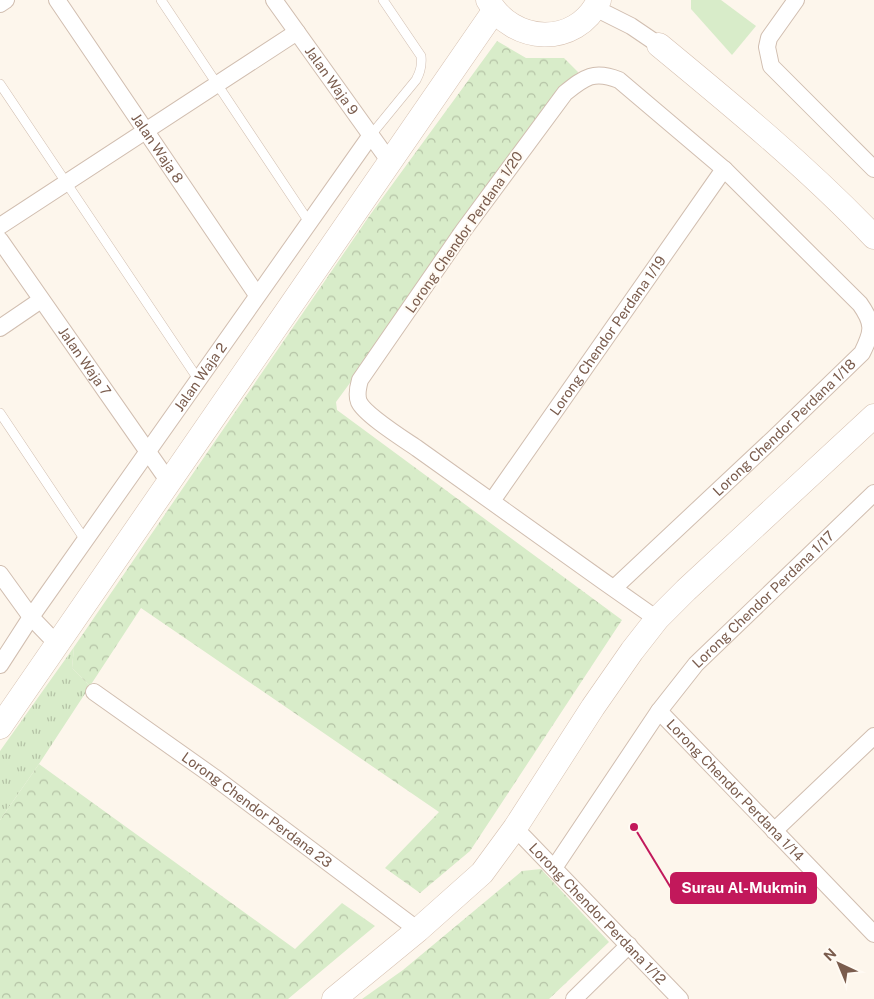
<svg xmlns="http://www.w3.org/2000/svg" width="874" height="999" font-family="'Public Sans',sans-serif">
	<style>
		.grass { fill: url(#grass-tufts) }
		.forest { fill: url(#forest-crowns) }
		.garden { fill: #d8ecc9 }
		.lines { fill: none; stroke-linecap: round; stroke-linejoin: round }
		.lane-casing { stroke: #d1beb0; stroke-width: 10 }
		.street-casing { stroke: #d1beb0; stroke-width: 18 }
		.secondary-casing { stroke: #d6c0b0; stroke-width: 25 }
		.lane { stroke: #fff; stroke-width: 9 }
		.street { stroke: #fff; stroke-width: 16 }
		.secondary { stroke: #fff; stroke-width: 24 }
		.labels { text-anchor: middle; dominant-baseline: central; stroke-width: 4; stroke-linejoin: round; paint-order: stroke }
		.street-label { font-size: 14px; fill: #7a5c4d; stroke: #fffaf3 }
		.leader { fill: none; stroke: #c2185b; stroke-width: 2 }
		.callout-dot { fill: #c2185b; stroke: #fffaf3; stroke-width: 2 }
		.callout { fill: #c2185b; stroke: #c2185b; stroke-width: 2 }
		.callout-label { font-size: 15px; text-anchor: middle; font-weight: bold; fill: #fff }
	</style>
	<defs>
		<pattern id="grass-tufts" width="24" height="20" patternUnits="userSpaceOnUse" patternTransform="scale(1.25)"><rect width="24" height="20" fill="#d8ecc9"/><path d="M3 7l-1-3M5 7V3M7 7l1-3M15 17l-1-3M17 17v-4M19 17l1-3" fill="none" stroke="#b4c2a5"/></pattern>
		<pattern id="forest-crowns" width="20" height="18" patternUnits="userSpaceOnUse" patternTransform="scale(1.25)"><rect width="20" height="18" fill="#d8ecc9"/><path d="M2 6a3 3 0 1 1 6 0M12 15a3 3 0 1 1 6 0" fill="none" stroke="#b4c2a5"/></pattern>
	</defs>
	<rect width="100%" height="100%" fill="#fdf6ec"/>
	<polygon class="grass" points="74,647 72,668 90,686 39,764 0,820 0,751"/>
	<g class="forest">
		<polygon points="497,41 526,58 564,58 578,72 336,402 337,410 622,620 470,851 420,893 385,868 439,812 141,608 90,686 72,668 74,647 370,215"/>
		<polygon points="39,764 295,949 342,903 375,926 288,999 0,999 0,820"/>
		<polygon points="541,869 609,942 549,999 362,999 403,970 522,871"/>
	</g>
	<polygon class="garden" points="691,0 721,0 756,26 732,55 691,9"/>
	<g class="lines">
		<g class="lane-casing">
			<g id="lane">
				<polyline points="161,0 309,222"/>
				<polyline points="0,84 198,379"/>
				<path d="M 371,135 L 416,80 C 421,71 422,65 421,56 L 383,0"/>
				<polyline points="0,413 85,540"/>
			</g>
		</g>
		<g class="street-casing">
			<g id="street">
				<path id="s1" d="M 57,0 L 257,295"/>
				<path id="s2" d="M 274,0 L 390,162"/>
				<polyline points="796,0 769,38 767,47 771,66 874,169"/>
				<polyline points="0,4 6,0"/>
				<polyline points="595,8 631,26 659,45"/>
				<polyline points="0,226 297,32"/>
				<path id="s3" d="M 0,240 L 169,482"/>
				<polyline points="0,328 41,300"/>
				<path id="s4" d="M 492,501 L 724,169"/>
				<polyline points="0,574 31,617 57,644"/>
				<path id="s5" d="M 614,588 L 773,439 L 862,353 C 873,331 874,324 860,304 L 724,169 L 619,80 C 594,70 585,77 565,93 L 463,231 L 360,380 C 358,387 356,395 359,402 C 365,415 405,440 418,449 C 498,506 577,563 657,619"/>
				<path id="s6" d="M 0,665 L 31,617 L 371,135"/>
				<path id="s7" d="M 94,692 L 214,777 L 418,930"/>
				<path id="s8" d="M 659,711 L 874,934"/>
				<path id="s9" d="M 515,828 L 680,999"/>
				<polyline points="774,831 874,736"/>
				<path id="s10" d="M 554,868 L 659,711 L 696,664 L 874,493"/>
				<polyline points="574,999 629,945"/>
			</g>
		</g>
		<g class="secondary-casing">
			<g id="secondary">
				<path d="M 488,0 C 512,44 576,48 599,0"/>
				<path d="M 659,45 C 733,106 807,167 874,237"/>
				<polyline points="0,727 494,11"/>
				<polyline points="334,999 418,930 482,873 515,828 593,707 632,651 657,619 686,590 874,416"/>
			</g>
		</g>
		<use href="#lane" class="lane"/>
		<use href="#street" class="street"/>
		<use href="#secondary" class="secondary"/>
	</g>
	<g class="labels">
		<g class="street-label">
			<text stroke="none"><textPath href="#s2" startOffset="99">Jalan Waja 9</textPath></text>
			<text stroke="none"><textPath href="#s1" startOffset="179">Jalan Waja 8</textPath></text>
			<text transform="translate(464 232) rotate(-55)">Lorong Chendor Perdana 1/20</text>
			<text stroke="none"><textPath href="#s4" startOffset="202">Lorong Chendor Perdana 1/19</textPath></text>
			<text stroke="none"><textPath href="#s3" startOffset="148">Jalan Waja 7</textPath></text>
			<text stroke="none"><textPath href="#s6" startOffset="351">Jalan Waja 2</textPath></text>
			<text stroke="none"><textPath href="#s5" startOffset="234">Lorong Chendor Perdana 1/18</textPath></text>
			<text stroke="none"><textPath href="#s10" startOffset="342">Lorong Chendor Perdana 1/17</textPath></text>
			<text stroke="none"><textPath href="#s8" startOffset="110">Lorong Chendor Perdana 1/14</textPath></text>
			<text stroke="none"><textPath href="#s7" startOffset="201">Lorong Chendor Perdana 23</textPath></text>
			<text stroke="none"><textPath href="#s9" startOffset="119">Lorong Chendor Perdana 1/12</textPath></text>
		</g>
	</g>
	<path class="leader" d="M634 827L671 888"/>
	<circle class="callout-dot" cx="634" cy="827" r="5"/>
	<rect class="callout" x="671" y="873" width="145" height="30" rx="5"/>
	<g class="callout-label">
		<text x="744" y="893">Surau Al-Mukmin</text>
	</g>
	<g transform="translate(839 964) rotate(316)" stroke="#fffaf3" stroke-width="4" paint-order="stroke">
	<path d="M0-4L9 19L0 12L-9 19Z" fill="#7a5c4d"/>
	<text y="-8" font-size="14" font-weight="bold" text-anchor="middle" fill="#7a5c4d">N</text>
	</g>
</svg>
